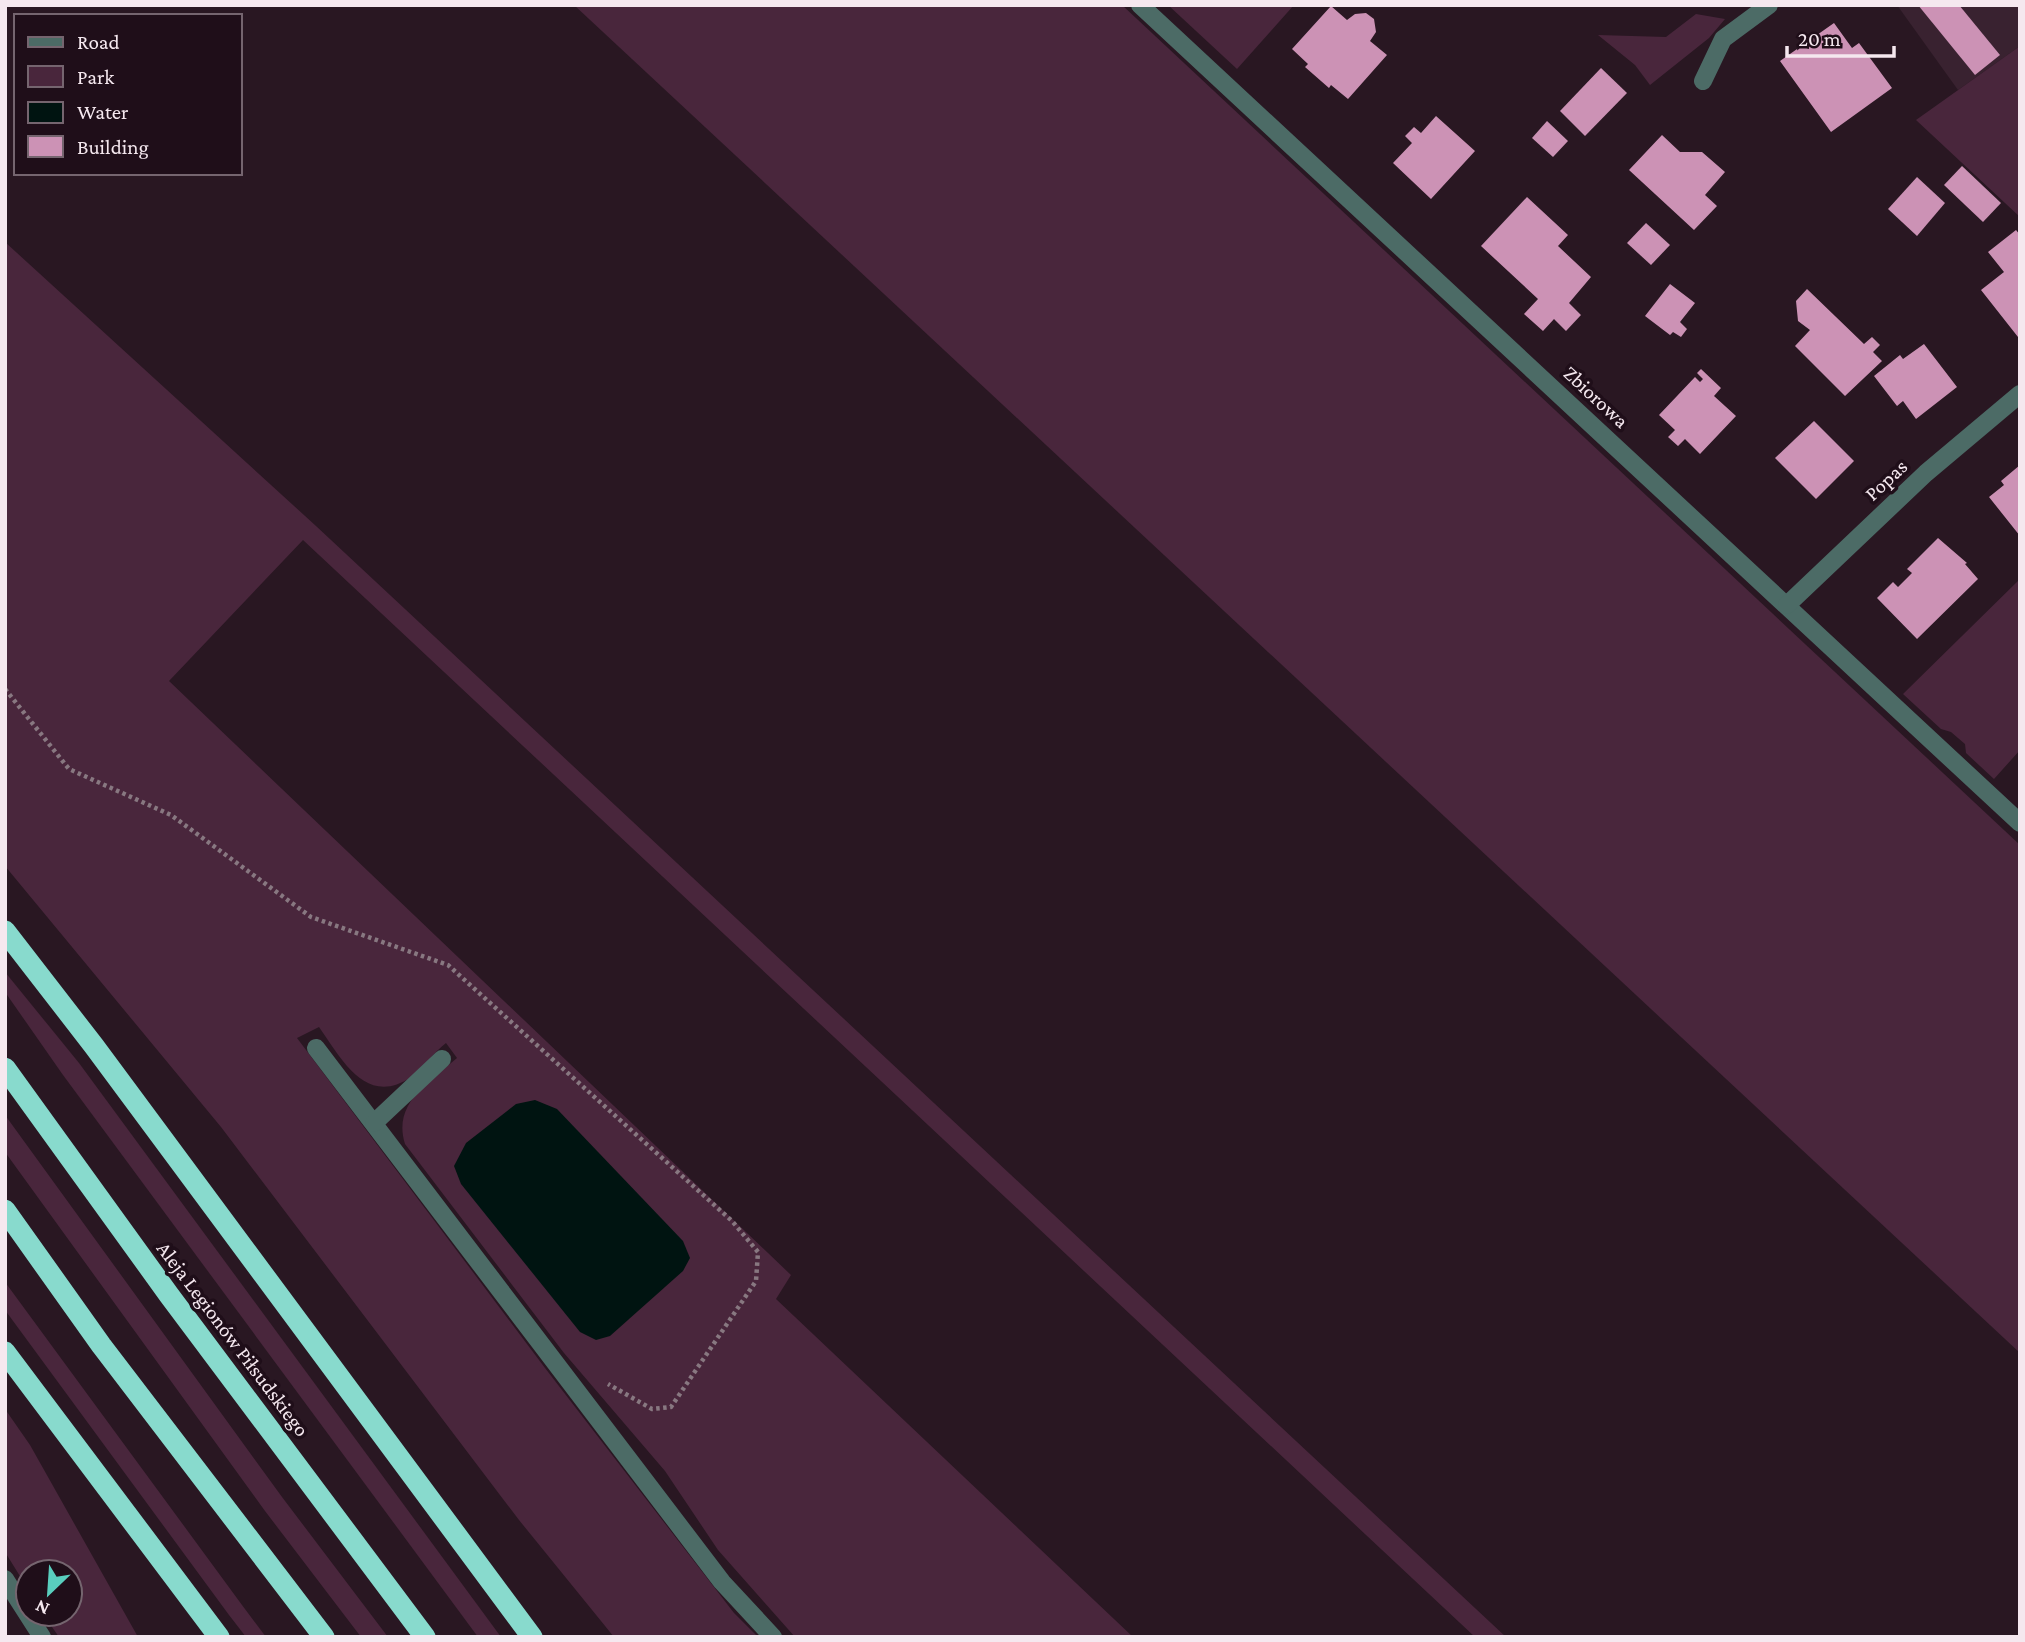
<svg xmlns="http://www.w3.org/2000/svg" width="2025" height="1642" font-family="'Crimson Pro',serif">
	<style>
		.built { fill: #392230 }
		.green { fill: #49263c }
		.water { fill: #001411 }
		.building { fill: #cc92b5 }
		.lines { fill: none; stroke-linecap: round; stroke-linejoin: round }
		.path { stroke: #887881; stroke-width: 4.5; stroke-dasharray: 3.5 3.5; stroke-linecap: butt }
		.lane { stroke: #4c6b66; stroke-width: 18 }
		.street { stroke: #4c6b66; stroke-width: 18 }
		.highway { stroke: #88dacd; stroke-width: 21 }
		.labels { text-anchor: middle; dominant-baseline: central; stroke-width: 7; stroke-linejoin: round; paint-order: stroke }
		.street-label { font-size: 21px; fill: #f5e8ef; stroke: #1f0e19 }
	</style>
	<rect width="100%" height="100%" fill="#291722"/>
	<polygon class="built" points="1897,5 2020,5 2020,46 1958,90"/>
	<g class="green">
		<polygon points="574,5 1122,5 2020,845 2020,1353"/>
		<polygon points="1168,5 1294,5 1237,69"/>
		<polygon points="1696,14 1725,19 1709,38 1650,85 1635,65 1598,35 1666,37"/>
		<polygon points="2020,46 2020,217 1916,120"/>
		<path d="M 5,242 L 316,526 L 1506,1637 L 1475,1637 L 303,540 L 169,681 L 791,1275 L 776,1299 L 1133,1637 L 795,1637 L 718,1550 L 665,1471 L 564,1353 L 405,1144 C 392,1103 430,1081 457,1058 L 446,1043 C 434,1052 424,1068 411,1077 C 366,1108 341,1058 319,1027 L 297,1038 L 545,1368 L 734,1613 L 758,1637 L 614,1637 L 519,1520 L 221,1127 L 5,866 Z"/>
		<polygon points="2020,579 2020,750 1994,779 1966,753 1965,744 1951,732 1941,729 1903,694"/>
		<polygon points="5,972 79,1063 501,1637 478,1637 63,1075 5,992"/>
		<polygon points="5,1115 282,1497 388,1637 361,1637 265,1511 5,1152"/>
		<polygon points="5,1282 242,1605 266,1637 246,1637 229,1615 5,1310"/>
		<polygon points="5,1409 30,1445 138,1637 59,1637 43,1614 70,1614 70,1572 28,1572 28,1589 5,1552"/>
	</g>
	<polygon class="water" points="535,1100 557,1109 683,1241 690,1258 683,1271 610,1336 596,1340 580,1332 461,1184 454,1166 466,1143 516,1104"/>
	<g class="building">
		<polygon points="1918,5 1959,5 2000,55 1975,75"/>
		<polygon points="1331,6 1347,20 1355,14 1366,13 1374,19 1376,32 1370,41 1387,55 1348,99 1331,85 1329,88 1305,67 1308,64 1292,49"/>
		<polygon points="1834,23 1852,48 1859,43 1892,88 1831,132 1780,61"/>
		<polygon points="1601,68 1627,93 1585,136 1560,111"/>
		<polygon points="1436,116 1475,151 1431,199 1393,163 1412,143 1405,136 1414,127 1421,133"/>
		<polygon points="1547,121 1568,141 1553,157 1532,138"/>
		<polygon points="1662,135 1680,152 1702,152 1725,172 1705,195 1717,206 1694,230 1629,170"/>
		<polygon points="1962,166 2001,203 1983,222 1944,185"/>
		<polygon points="1917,177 1945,203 1917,236 1888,209"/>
		<polygon points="1527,197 1568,235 1558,246 1591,277 1569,303 1581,315 1566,331 1554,319 1543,331 1524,314 1538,299 1481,246"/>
		<polygon points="1646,223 1670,245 1651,265 1627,243"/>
		<polygon points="2016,230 2020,235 2020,335 2018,337 1981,290 2004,272 1988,252"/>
		<polygon points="1670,284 1695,303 1680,322 1687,329 1681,337 1673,332 1670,335 1645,316"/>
		<polygon points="1807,289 1864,344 1872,337 1880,345 1873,352 1882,361 1845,396 1795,346 1810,330 1798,321 1796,301"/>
		<polygon points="1924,344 1957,387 1916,419 1903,401 1897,406 1874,376 1900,355 1903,359"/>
		<polygon points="1701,369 1721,388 1714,396 1736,416 1700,454 1685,439 1678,446 1668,437 1675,430 1659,415 1695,377 1700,382 1703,379 1697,373"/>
		<polygon points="1814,421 1854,461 1816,499 1775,458"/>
		<polygon points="2020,465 2020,536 1989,497 2004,485 2001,481"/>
		<polygon points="1938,538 1967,563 1965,564 1978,579 1917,639 1877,598 1893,582 1898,587 1912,573 1907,569"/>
	</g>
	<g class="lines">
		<polyline class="path" points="5,689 69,769 171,815 311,917 448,965 732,1221 758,1252 756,1281 671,1407 652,1409 608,1384"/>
		<g class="lane">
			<polyline points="316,1048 722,1582 773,1637"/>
			<polyline points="374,1123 442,1059"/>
			<polyline points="5,1579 42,1637"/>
		</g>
		<g class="street">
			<polyline points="1140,5 2020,823"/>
			<polyline points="1703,81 1723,39 1769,5"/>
			<polyline points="1787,605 1926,473 2020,394"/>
		</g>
		<g class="highway">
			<polyline points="5,931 94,1046 532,1637"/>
			<polyline points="5,1068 169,1295 425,1637"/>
			<polyline points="5,1210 101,1345 324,1637"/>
			<polyline points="5,1352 219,1637"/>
		</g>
	</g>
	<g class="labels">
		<g class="street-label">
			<text transform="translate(1596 397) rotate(43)">Zbiorowa</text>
			<text transform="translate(1886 480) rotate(-43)">Popas</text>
			<text transform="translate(233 1339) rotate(53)">Aleja Legionów Piłsudskiego</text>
		</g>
	</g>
	<rect width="2025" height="1642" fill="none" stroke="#f5e8ef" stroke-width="14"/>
	<rect x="14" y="14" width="228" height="161" fill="#1f0e19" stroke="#75656f" stroke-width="2"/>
	<rect x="28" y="37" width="35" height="10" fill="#4c6b66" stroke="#75656f" stroke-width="2"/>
	<text x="77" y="49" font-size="21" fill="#f5e8ef">Road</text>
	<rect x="28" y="66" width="35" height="21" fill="#49263c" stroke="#75656f" stroke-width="2"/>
	<text x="77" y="84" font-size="21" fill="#f5e8ef">Park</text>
	<rect x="28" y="102" width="35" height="21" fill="#001411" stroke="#75656f" stroke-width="2"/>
	<text x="77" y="119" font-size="21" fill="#f5e8ef">Water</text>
	<rect x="28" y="136" width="35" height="21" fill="#cc92b5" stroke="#75656f" stroke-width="2"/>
	<text x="77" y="154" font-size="21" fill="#f5e8ef">Building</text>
	<g transform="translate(49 1593) rotate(205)"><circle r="33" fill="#1f0e19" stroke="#75656f" stroke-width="2"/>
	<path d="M0-5L12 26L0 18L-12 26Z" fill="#59cebe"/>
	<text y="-10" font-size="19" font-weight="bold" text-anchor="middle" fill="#f5e8ef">N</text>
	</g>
	<path d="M1787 46v10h107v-10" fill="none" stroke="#f5e8ef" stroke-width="3.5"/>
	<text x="1798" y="46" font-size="21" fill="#f5e8ef" stroke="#1f0e19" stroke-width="5" paint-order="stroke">20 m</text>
</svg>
